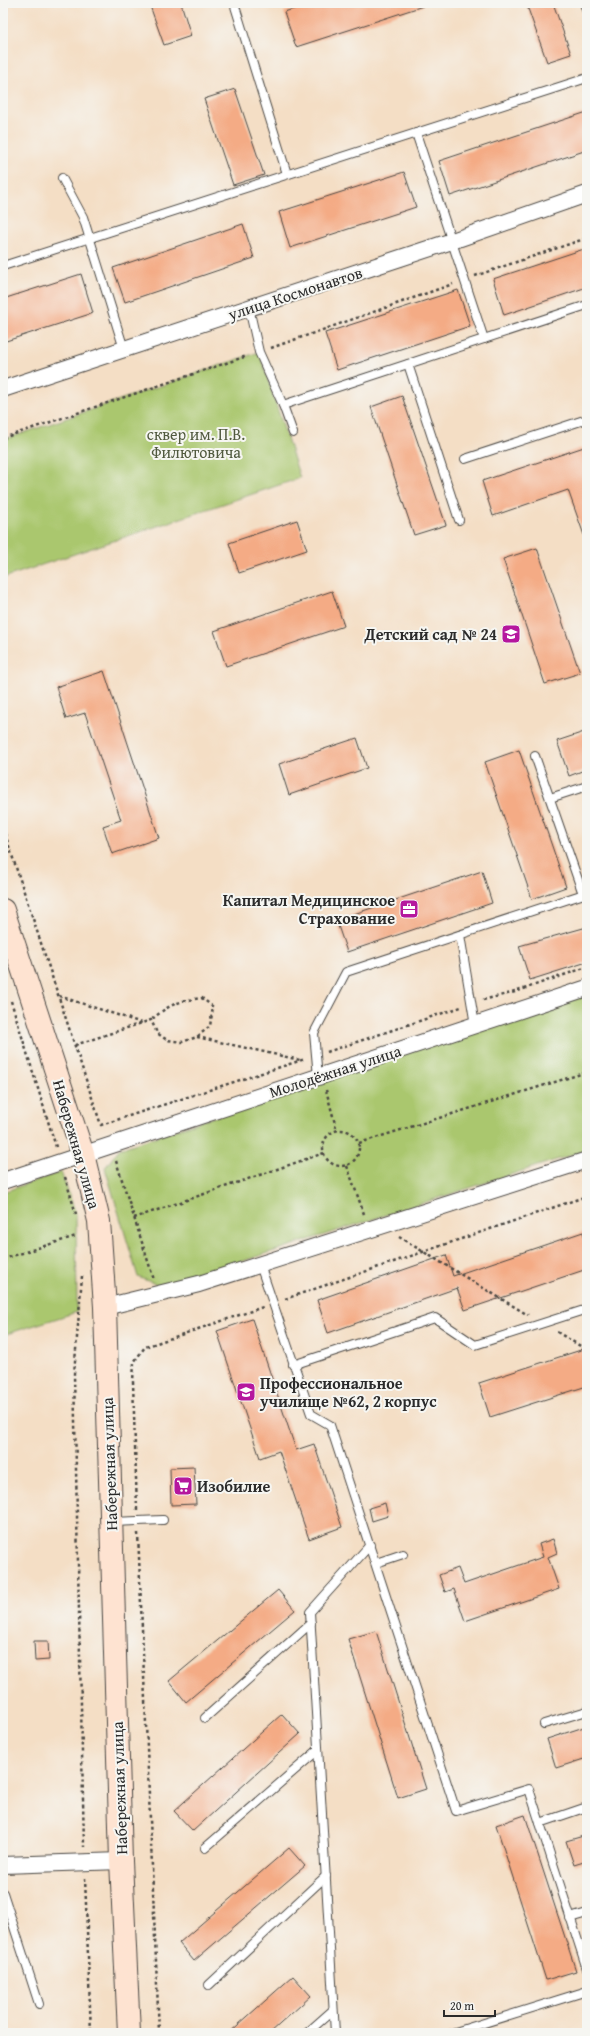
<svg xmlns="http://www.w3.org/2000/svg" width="590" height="2036" font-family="'Gentium Book Plus',serif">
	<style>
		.green { fill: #aac76e; stroke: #6a794c }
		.building { fill: #f4ab85 }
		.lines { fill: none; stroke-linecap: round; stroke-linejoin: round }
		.lane-casing { stroke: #494642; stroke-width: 10 }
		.street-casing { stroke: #494642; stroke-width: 18 }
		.secondary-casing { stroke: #494642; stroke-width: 24 }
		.path { stroke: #494642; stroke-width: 2.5; stroke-dasharray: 3 3; stroke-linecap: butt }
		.lane { stroke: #fff; stroke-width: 8 }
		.street { stroke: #fff; stroke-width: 16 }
		.secondary { stroke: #fee3d1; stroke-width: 22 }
		.labels { text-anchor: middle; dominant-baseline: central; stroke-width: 4; stroke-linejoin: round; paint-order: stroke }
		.street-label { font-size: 16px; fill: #2b2b2b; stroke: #f6f6f2 }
		.park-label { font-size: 16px; fill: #515a3f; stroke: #f6f6f2 }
		.poi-label { font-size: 16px; font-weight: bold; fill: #2b2b2b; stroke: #f6f6f2; text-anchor: end }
	</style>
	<rect width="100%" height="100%" fill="#f6f6f2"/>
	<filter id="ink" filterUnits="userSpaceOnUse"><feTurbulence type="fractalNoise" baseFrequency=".025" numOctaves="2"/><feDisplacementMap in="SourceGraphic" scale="8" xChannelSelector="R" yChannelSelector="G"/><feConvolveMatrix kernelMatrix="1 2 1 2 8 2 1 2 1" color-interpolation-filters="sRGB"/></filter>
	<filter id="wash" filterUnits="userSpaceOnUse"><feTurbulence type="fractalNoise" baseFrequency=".012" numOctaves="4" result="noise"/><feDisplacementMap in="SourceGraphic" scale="16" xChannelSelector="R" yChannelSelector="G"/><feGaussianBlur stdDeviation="0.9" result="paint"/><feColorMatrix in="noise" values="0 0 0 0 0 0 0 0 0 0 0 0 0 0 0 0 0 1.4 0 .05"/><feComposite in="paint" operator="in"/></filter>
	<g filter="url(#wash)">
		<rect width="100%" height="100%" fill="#f4dec5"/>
		<g class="green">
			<polygon points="259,352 300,478 3,578 3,440"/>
			<polygon points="587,991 587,1150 163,1287 138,1277 105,1168 119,1149"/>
			<polygon points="61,1172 76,1214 77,1312 3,1335 3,1192"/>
		</g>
		<g id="blocks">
			<g class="building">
				<polygon points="149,3 181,3 191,36 164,45"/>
				<polygon points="313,3 422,3 423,6 296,47 284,12"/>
				<polygon points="526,3 553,3 571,54 547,62"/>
				<polygon points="235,89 264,175 233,185 204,99"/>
				<polygon points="587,112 587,150 450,196 439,161"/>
				<polygon points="404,172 416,207 290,248 279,212"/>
				<polygon points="243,224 254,258 125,302 113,268"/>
				<polygon points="587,248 587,287 504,315 493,279"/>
				<polygon points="81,274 93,313 3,342 3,299"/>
				<polygon points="458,290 470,326 337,370 325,333"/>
				<polygon points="402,396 446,525 414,535 371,407"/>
				<polygon points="587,446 587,537 585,538 568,490 493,516 482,481"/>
				<polygon points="297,520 307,550 239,573 229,543"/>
				<polygon points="537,548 580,673 545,684 503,559"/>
				<polygon points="332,591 344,626 226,666 214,631"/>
				<polygon points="104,671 159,838 112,854 103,826 121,820 85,713 66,719 56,687"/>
				<polygon points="587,731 587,769 569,776 557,741"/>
				<polygon points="357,738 367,768 289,795 279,764"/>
				<polygon points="519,750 566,887 532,899 485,762"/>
				<polygon points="482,871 492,903 347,952 336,920"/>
				<polygon points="587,927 587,962 530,980 519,946"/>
				<polygon points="583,1232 587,1245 587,1269 465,1310 457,1288 328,1333 317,1300 446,1255 453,1276"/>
				<polygon points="252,1319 296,1450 314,1444 342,1527 309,1539 279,1451 260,1458 217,1331"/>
				<polygon points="587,1348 587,1386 490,1417 479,1383"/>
				<polygon points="194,1467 196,1504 171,1505 170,1468"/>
				<polygon points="385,1503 388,1516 372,1521 369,1508"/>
				<polygon points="553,1539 557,1553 548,1557 559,1589 465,1621 454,1589 445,1592 439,1575 458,1568 464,1584 543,1557 539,1544"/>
				<polygon points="278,1590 295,1610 186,1702 169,1681"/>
				<polygon points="376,1631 426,1789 398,1798 348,1639"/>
				<polygon points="34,1641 48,1641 49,1660 35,1661"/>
				<polygon points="282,1714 300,1734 193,1831 174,1811"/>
				<polygon points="587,1726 587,1758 556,1768 547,1739"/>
				<polygon points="525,1815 576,1971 546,1980 496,1825"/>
				<polygon points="587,1835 587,1861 574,1865 566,1841"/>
				<polygon points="289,1848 305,1866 194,1961 179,1943"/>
				<polygon points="293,1976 311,1996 270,2033 229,2033"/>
			</g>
		</g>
	</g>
	<g filter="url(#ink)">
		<use href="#blocks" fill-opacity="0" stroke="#494642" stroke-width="1"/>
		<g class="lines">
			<g class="lane-casing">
				<g id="lane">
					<polyline points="234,3 287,174"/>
					<polyline points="584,3 587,12"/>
					<polyline points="416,133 484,339"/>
					<polyline points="62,178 83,217 124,349"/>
					<polyline points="3,266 587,78"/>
					<polyline points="249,308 259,352 283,405 293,433"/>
					<polyline points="408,364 459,520"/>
					<polyline points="283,405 587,305"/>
					<polyline points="465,459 587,419"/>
					<polyline points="535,756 583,894"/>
					<polyline points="550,798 587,786"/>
					<polyline points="460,935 475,1025"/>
					<polyline points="318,1077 314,1033 346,972 587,893"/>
					<polyline points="260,1265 311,1414 330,1425 456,1811 529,1789 587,1969"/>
					<polyline points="293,1365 435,1318 475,1345 587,1309"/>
					<polyline points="112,1522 163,1520"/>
					<polyline points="376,1563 403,1554"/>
					<polyline points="205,1718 311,1623"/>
					<polyline points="544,1724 587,1711"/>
					<polyline points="540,1823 587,1807"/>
					<polyline points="205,1848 318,1750"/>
					<polyline points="3,1893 39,2004"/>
					<polyline points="570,1918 587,1913"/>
					<polyline points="209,1985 326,1876"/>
					<polyline points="307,2033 333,2010"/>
					<polyline points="335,2033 310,1612 370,1545"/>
					<polyline points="452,2033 587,1991"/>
				</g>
			</g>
			<g class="street-casing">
				<g id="street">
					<polyline points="3,389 452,241 587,194"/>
					<polyline points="3,1181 587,988"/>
					<polyline points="105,1307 199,1284 587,1160"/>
					<polyline points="3,1865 121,1861"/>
				</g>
			</g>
			<g class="secondary-casing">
				<polyline id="secondary" points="3,910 83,1154 99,1221 105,1307 121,1861 129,2033"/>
			</g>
			<g class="path">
				<polyline points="475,276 587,238"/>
				<polyline points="271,348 453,284"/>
				<polyline points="3,438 247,356"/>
				<polyline points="3,828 101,1125 305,1059"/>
				<polyline points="59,996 142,1023"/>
				<polyline points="483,1000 515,992 587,967"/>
				<polyline points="11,1001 56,1147"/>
				<polyline points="197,1037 300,1060"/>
				<path d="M 75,1045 L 151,1020 L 157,1033 L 167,1040 L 182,1042 L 197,1037 L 210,1026 L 213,1007 L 202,998 C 178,1001 170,1004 151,1020"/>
				<polyline points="327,1052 461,1007"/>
				<polyline points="326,1090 337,1131"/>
				<circle cx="341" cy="1148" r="18"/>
				<polyline points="359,1143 587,1072"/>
				<polyline points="116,1161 154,1280"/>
				<polyline points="347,1166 364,1214"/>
				<polyline points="65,1177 76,1214"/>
				<polyline points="134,1218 324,1153"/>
				<polyline points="399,1237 528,1315"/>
				<polyline points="3,1259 76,1236"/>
				<polyline points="82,1276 74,1374 84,1847"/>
				<polyline points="285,1299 587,1196"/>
				<polyline points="557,1332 587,1350"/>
				<polyline points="137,1510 133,1382 134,1362 145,1347 263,1307"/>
				<polyline points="138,1533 159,2033"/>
				<polyline points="85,1878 91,2033"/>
			</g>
			<use href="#lane" class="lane"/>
			<use href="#street" class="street"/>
			<use href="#secondary" class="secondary"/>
		</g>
	</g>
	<defs>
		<g id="school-square" transform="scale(1)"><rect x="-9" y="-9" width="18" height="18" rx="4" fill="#b5179e" stroke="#f6f6f2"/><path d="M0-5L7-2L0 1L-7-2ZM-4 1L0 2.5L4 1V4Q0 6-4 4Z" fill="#fff"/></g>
		<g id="office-square" transform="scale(1)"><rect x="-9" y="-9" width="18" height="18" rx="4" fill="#b5179e" stroke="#f6f6f2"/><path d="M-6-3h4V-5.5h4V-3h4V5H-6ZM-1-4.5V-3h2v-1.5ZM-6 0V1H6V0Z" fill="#fff"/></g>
		<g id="supermarket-square" transform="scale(1)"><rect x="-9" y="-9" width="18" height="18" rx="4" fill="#b5179e" stroke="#f6f6f2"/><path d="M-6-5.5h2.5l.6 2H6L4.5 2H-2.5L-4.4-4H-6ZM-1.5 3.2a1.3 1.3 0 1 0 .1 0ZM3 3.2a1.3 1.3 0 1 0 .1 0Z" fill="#fff"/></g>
	</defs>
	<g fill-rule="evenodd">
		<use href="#school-square" x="511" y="634"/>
		<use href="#office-square" x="409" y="909"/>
		<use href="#school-square" x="246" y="1392"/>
		<use href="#supermarket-square" x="183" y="1486"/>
	</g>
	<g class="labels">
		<g class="street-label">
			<text transform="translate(295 293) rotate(-18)">улица Космонавтов</text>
			<text transform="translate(335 1071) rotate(-18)">Молодёжная улица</text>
			<text transform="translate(77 1144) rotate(74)">Набережная улица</text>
			<text transform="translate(109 1464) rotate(-92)">Набережная улица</text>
			<text transform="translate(119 1788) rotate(-92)">Набережная улица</text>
		</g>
		<g class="park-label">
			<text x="196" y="434">сквер им. П.В.<tspan x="196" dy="18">Филютовича</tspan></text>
		</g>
		<g class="poi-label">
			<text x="497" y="634">Детский сад № 24</text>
			<text x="395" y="900">Капитал Медицинское<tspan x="395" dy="18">Страхование</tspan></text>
			<text x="260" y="1383" text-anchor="start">Профессиональное<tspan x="260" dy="18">училище №62, 2 корпус</tspan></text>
			<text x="197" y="1486" text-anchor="start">Изобилие</text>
		</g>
	</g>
	<rect width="590" height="2036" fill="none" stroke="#f6f6f2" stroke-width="16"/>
	<path d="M444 2010v6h51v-6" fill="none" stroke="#2b2b2b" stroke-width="2"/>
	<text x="450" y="2010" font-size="12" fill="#2b2b2b" stroke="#f6f6f2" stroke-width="3" paint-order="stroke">20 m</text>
</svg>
